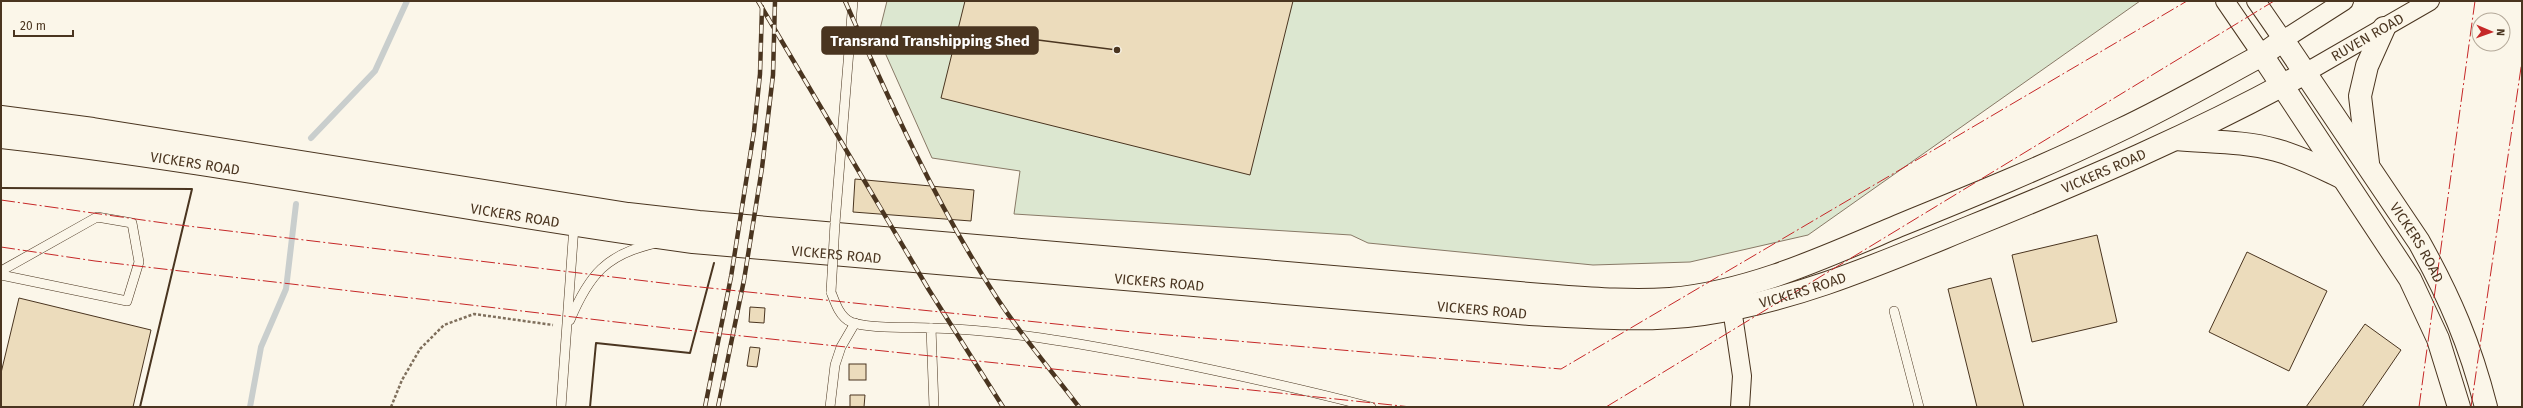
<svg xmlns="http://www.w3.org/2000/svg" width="2523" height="408" font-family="'Fira Sans',sans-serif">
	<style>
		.green { fill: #dce7d0; stroke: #887966 }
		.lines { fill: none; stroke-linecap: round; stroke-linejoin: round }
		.stream { stroke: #c9cecd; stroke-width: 6 }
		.building { fill: #ecdcbc; stroke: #4a3520 }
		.service-casing { stroke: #4a3520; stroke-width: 10 }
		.minor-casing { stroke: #4a3520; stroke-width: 20 }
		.secondary-casing { stroke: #4a3520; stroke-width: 24 }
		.path { stroke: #7f6f5c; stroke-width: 2.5; stroke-dasharray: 3 2; stroke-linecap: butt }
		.service { stroke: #fbf6e9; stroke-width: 9 }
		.minor { stroke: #fbf6e9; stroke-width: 18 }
		.secondary { stroke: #fbf6e9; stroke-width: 22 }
		.rail-casing { stroke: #4a3520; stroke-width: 4.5 }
		.rail { stroke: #fbf6e9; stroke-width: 3; stroke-dasharray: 9; stroke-linecap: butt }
		.service-bridge-casing { stroke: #4a3520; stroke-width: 10; stroke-linecap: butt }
		.service-bridge { stroke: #fbf6e9; stroke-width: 9 }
		.wall { stroke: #4a3520; stroke-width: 2 }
		.power { stroke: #c62828; stroke-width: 1; stroke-dasharray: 14 3 2 3; stroke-linecap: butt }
		.labels { text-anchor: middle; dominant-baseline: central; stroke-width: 3; stroke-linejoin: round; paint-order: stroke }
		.street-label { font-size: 14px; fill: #4a3520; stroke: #fbf6e9 }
		.leader { fill: none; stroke: #4a3520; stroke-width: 1.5 }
		.callout-dot { fill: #4a3520; stroke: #fbf6e9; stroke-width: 1.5 }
		.callout { fill: #4a3520; stroke: #4a3520; stroke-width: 1.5 }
		.callout-label { font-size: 15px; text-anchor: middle; font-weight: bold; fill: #fff }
	</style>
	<rect width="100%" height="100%" fill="#fbf6e9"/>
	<polygon class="green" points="887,1 2140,1 1808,235 1690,262 1593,265 1368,243 1351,235 1014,214 1020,171 932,158 878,37"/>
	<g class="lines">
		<g class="stream">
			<polyline points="311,138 375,71 407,1"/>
			<polyline points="250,407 261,347 286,289 296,204"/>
		</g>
	</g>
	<g class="building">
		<polygon points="965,1 1293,1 1250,175 941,98"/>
		<polygon points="855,179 974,190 971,221 853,212"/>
		<polygon points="2097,235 2117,322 2032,342 2012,255"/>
		<polygon points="2247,252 2327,291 2289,371 2209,332"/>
		<polygon points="1991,278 2024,407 1977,407 1948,289"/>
		<polygon points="19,298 151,330 133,407 1,407 1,373"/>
		<polygon points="750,307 765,308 764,323 749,322"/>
		<polygon points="2365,324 2401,350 2362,407 2306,407"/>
		<polygon points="750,347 760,348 757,367 747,366"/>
		<rect x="849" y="364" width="17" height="16"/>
		<polygon points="850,395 865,395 864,407 850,407"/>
	</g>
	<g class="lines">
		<g class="service-casing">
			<g id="service">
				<polyline points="835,223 853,1"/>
				<polyline points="1,271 97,217 132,223 139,262 127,301 1,275"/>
				<path d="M 831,292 C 835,303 840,317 851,322 C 867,329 912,327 931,328 L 934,407"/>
				<polyline points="1894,311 1919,407"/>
				<path d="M 570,320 C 589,275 606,254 656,243"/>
				<path d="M 931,328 C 1005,330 1078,343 1150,357 C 1224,372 1298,388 1371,407"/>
				<polyline points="561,407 574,226"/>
				<polyline points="830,407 835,365 841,347 855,323"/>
			</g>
		</g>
		<g class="minor-casing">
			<g id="minor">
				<polyline points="2225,1 2262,55"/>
				<polyline points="2256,1 2283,40 2344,1"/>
				<path id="s1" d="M 2305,73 L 2430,1"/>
				<polyline points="1730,295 1742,376 1740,407"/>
			</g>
		</g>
		<g class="secondary-casing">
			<g id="secondary">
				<polyline points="2262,55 2410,279 2438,339 2459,407"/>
				<path id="s2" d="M 1,117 L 93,129 L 628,214 L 699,222 L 1542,295 C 1585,298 1627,302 1670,299 C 1750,292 1825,257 1898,226 C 1972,196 2046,166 2118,131 C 2167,108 2214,81 2262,55 L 2283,40 L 2419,242 C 2450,298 2470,344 2486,407"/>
				<path id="s3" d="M 1,137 C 233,163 462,211 693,242 L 1530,314 C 1588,317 1645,322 1703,314 C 1796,301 1884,262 1970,227 C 2084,181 2197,133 2305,73"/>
				<path d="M 2176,139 C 2209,142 2244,141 2276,150 C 2299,156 2320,167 2341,177"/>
				<polyline points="2368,163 2360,96 2367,66 2384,28"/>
			</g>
		</g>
		<polyline class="path" points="391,407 402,380 420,349 444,325 474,314 553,325"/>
		<use href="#service" class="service"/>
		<use href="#minor" class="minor"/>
		<use href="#secondary" class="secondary"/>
		<g class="rail-casing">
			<g id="rail">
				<polyline points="758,1 929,290 1003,407"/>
				<path d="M 845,1 C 890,102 935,202 995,295 C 1020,334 1051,370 1079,407"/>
				<polyline points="705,407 731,277 754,131 760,74 762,7"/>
				<polyline points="718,407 744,280 762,168 773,75 775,1"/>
			</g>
		</g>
		<use href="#rail" class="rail"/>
		<g class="service-bridge-casing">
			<polyline id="service-bridge" points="831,292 835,223"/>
		</g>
		<use href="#service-bridge" class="service-bridge"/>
		<g class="wall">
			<polyline points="1,188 192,189 140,407"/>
			<polyline points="590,407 596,343 690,353 714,263"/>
		</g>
		<g class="power">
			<polyline points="1,200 171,224 671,284 1133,332 1561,369 2187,1"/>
			<polyline points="1,247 95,261 667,328 1411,407"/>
			<polyline points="1606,407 2274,1"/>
			<polyline points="2419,407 2475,1"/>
			<polyline points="2471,407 2522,61"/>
		</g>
	</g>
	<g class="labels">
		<g class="street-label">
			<text stroke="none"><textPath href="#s1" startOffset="72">RUVEN ROAD</textPath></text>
			<text stroke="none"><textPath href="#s3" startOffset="196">VICKERS ROAD</textPath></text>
			<text stroke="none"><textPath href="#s3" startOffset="2140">VICKERS ROAD</textPath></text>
			<text stroke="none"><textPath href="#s3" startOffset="520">VICKERS ROAD</textPath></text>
			<text stroke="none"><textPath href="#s2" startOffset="2592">VICKERS ROAD</textPath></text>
			<text stroke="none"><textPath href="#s3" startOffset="844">VICKERS ROAD</textPath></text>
			<text stroke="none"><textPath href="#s3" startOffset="1168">VICKERS ROAD</textPath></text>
			<text stroke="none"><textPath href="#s3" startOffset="1816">VICKERS ROAD</textPath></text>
			<text stroke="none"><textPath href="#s3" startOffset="1492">VICKERS ROAD</textPath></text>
		</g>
	</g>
	<path class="leader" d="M1117 50L1038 40"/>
	<circle class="callout-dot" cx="1117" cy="50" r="4"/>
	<rect class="callout" x="822" y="27" width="216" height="27" rx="4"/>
	<g class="callout-label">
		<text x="930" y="46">Transrand Transhipping Shed</text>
	</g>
	<rect width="2523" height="408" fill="none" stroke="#4a3520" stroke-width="4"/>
	<g transform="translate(2491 32) rotate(92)"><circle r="19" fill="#fbf6e9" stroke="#b4a999"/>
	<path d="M0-3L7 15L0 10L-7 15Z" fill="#c62828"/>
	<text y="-6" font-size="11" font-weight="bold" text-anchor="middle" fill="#4a3520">N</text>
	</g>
	<path d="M14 30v6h59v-6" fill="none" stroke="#4a3520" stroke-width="2"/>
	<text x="20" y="30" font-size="12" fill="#4a3520" stroke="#fbf6e9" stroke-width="3" paint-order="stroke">20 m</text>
</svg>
